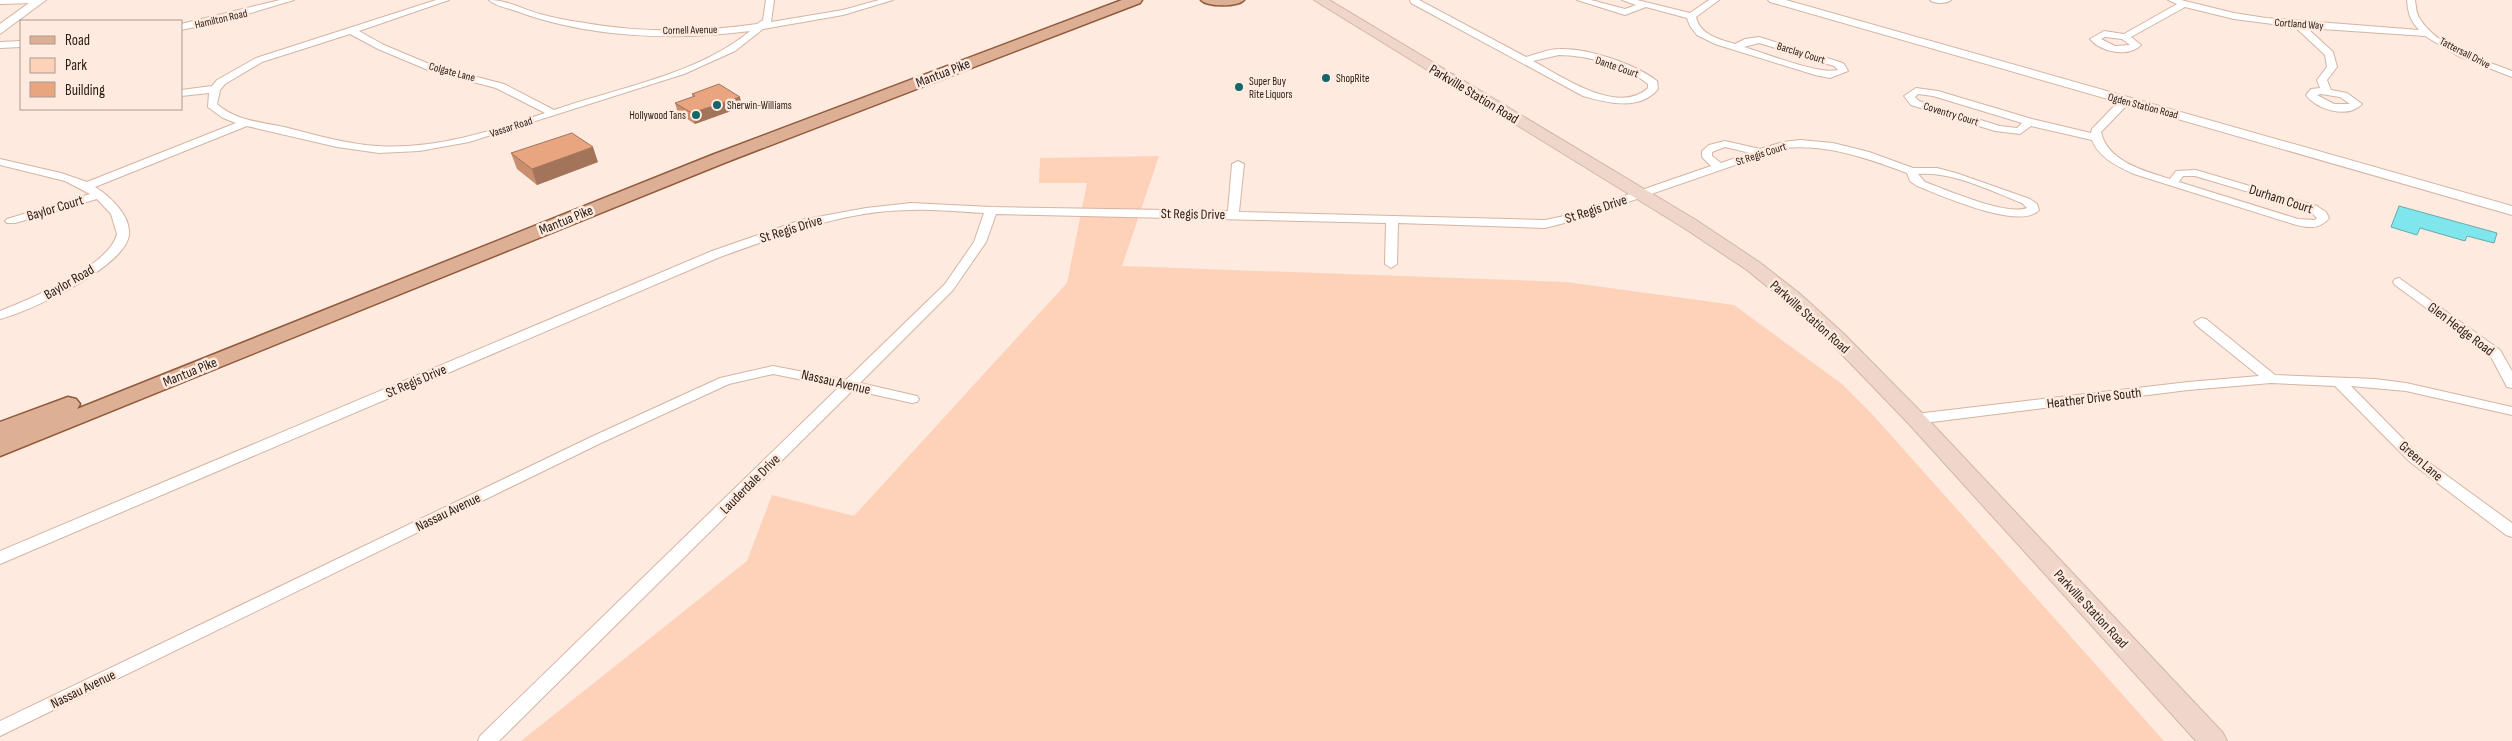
<svg xmlns="http://www.w3.org/2000/svg" width="2512" height="741" font-family="'Sofia Sans Condensed',sans-serif">
	<style>
		.green { fill: #fed1b9 }
		.water { fill: #80e6ed; stroke: #66abad }
		.lines { fill: none; stroke-linecap: round; stroke-linejoin: round }
		.minor-casing { stroke: #d4b4a3; stroke-width: 2 }
		.tertiary-casing { stroke: #d4b4a3; stroke-width: 2 }
		.secondary-casing { stroke: #d4b4a3; stroke-width: 2 }
		.primary-casing { stroke: #905a3b; stroke-width: 3 }
		.minor { fill: #fff; fill-rule: evenodd }
		.tertiary { fill: #fff; fill-rule: evenodd }
		.secondary { fill: #eed7ca; fill-rule: evenodd }
		.primary { fill: #ddaf94; fill-rule: evenodd }
		.wall { fill: #c88e6e }
		.shaded-wall { fill: #a3745a }
		.building { fill: #e9a580; stroke: #a3745a }
		.poi-dot { fill: #166569; stroke: #feeadf; stroke-width: 2 }
		.labels { text-anchor: middle; dominant-baseline: central; stroke-width: 5; stroke-linejoin: round; paint-order: stroke }
		.far-street-label { font-size: 11px; fill: #2b2019; stroke: #feeadf }
		.far-poi-label { font-size: 11px; fill: #2b2019; stroke: #feeadf; text-anchor: start }
		.street-label { font-size: 14px; fill: #2b2019; stroke: #feeadf }
	</style>
	<rect width="100%" height="100%" fill="#feeadf"/>
	<polygon class="green" points="1159,156 1122,266 1566,282 1734,305 1842,384 1872,414 2164,741 521,741 747,561 772,495 854,516 1067,283 1087,183 1039,183 1040,158"/>
	<polygon class="water" points="2399,206 2497,233 2494,243 2467,236 2465,241 2420,228 2417,235 2391,227"/>
	<g class="lines">
		<g class="minor-casing">
			<g id="minor">
				<polygon points="0,0 37,0 33,3 0,4"/>
				<polygon points="280,0 294,0 224,21 181,30 181,24"/>
				<path d="M 436,0 L 449,0 L 359,31 L 384,45 L 434,66 L 504,84 L 554,110 C 617,88 699,74 750,31 C 674,41 589,38 516,11 C 508,8 495,6 489,0 C 507,0 522,9 540,14 C 554,18 570,21 585,23 C 641,33 701,32 757,24 L 763,20 L 766,0 L 774,0 L 771,22 L 843,10 L 879,0 L 893,0 L 843,15 L 763,29 L 735,51 L 684,74 L 469,142 L 419,151 L 379,153 L 337,147 L 247,126 L 95,187 C 110,196 131,216 129,235 C 125,267 29,312 0,319 L 0,311 C 28,300 110,266 117,234 L 111,214 L 97,199 L 15,223 L 7,223 L 5,221 L 7,219 L 90,194 L 65,181 L 0,165 L 0,159 L 61,173 L 87,182 L 236,123 L 223,118 L 208,107 L 209,93 L 181,96 L 181,90 L 212,86 L 217,80 L 256,58 ZM 350,34 L 378,49 L 428,70 L 496,88 L 545,113 C 492,131 434,150 377,146 C 346,144 315,135 284,127 C 261,122 236,121 217,104 L 220,90 L 225,84 L 262,62 Z"/>
				<path d="M 1410,0 L 1419,0 L 1526,57 C 1537,54 1548,49 1560,49 C 1587,48 1636,64 1657,81 L 1658,89 C 1640,111 1607,103 1583,96 L 1411,3 ZM 1559,55 C 1587,55 1626,66 1648,84 L 1648,88 C 1618,116 1561,76 1533,61 Z"/>
				<path d="M 1577,0 L 1591,0 L 1625,9 L 1636,5 L 1622,0 L 1637,0 L 1690,13 L 1709,0 L 1719,0 L 1696,17 C 1700,35 1719,39 1735,44 L 1745,39 L 1759,37 L 1840,62 L 1844,64 L 1848,71 L 1830,78 L 1815,75 L 1715,44 L 1697,35 L 1690,26 L 1687,18 L 1646,7 L 1625,15 ZM 1759,43 L 1834,66 L 1838,70 C 1819,75 1765,53 1744,47 Z"/>
				<path d="M 1930,0 L 1951,0 C 1947,4 1934,4 1930,0 Z"/>
				<path d="M 2168,0 L 2181,0 L 2234,13 L 2266,18 L 2419,30 C 2410,20 2408,13 2407,0 L 2415,0 C 2416,6 2416,14 2420,19 C 2438,48 2482,59 2512,71 L 2512,77 L 2458,56 L 2425,36 L 2307,28 L 2333,52 L 2337,67 L 2327,80 L 2331,90 L 2347,93 L 2362,104 C 2348,119 2317,110 2306,95 L 2311,89 L 2320,88 L 2317,80 L 2327,67 L 2325,55 L 2295,27 L 2234,19 L 2185,7 L 2131,37 L 2141,45 C 2128,58 2101,52 2090,39 L 2104,31 L 2124,34 L 2177,4 ZM 2105,37 L 2122,39 L 2130,45 L 2115,46 L 2101,39 ZM 2321,94 L 2340,97 L 2350,104 L 2334,104 L 2317,95 Z"/>
				<polygon points="21,41 21,47 0,48 0,42"/>
				<path d="M 1916,88 L 1938,91 L 2032,119 L 2091,133 L 2092,129 L 2121,99 L 2129,99 L 2129,103 L 2101,132 C 2107,161 2144,171 2170,179 L 2176,171 L 2196,170 L 2317,206 L 2326,212 L 2329,218 C 2320,230 2307,228 2293,224 L 2134,174 C 2117,166 2099,158 2092,140 L 2031,126 L 2020,134 L 1995,131 L 1911,105 L 1904,96 ZM 1918,94 L 1933,96 L 2022,123 L 2017,128 L 2000,126 L 1919,101 L 1915,97 ZM 2183,176 L 2195,176 L 2309,210 L 2317,218 L 2315,220 L 2298,219 L 2179,182 Z"/>
				<path d="M 1800,140 L 1833,143 L 1869,152 L 1913,168 L 1937,168 L 1956,173 L 2030,199 L 2037,204 L 2039,210 C 2020,231 1940,195 1917,186 L 1910,181 L 1907,173 C 1866,158 1828,144 1784,148 L 1576,220 L 1545,228 L 1398,223 L 1397,264 L 1391,268 L 1385,264 L 1386,223 L 996,214 L 986,242 L 953,290 L 860,383 L 917,396 L 919,399 L 917,402 L 912,403 L 853,390 L 499,741 L 478,741 L 480,736 L 839,387 L 773,374 L 729,384 L 601,443 L 0,736 L 0,721 L 591,437 L 720,378 L 773,366 L 846,380 L 945,284 L 974,242 L 984,213 C 960,212 936,209 912,210 C 845,210 782,235 720,257 L 0,564 L 0,551 L 712,251 L 801,220 L 866,208 L 911,203 L 991,207 L 1228,211 L 1232,164 L 1238,161 L 1244,164 L 1239,212 L 1545,220 L 1569,215 L 1711,166 L 1702,157 L 1702,151 L 1709,145 L 1725,141 L 1760,149 L 1783,142 ZM 1725,147 L 1750,153 L 1721,163 L 1712,156 L 1712,152 ZM 1918,174 C 1952,171 1991,191 2022,203 L 2027,208 C 2006,216 1947,190 1925,182 Z"/>
				<polygon points="2399,278 2500,350 2512,371 2512,388 2507,387 2490,355 2395,285 2393,282 2395,279"/>
				<polygon points="2201,318 2206,319 2275,375 2375,379 2406,383 2512,407 2512,415 2406,391 2351,386 2420,456 2512,523 2512,537 2506,535 2410,462 2335,386 2271,383 2188,390 1916,424 1909,419 1916,414 2188,382 2259,376 2196,325 2194,322"/>
			</g>
		</g>
		<g class="tertiary-casing">
			<g id="tertiary">
				<polygon points="33,0 46,0 0,34 0,24"/>
				<polygon points="1768,0 1786,0 2512,206 2512,215 1770,2"/>
			</g>
		</g>
		<g class="secondary-casing">
			<polygon id="secondary" points="1314,0 1329,0 1696,220 1759,262 1799,293 1844,334 1923,414 2223,733 2227,741 2196,741 1909,424 1830,342 1785,301 1747,270 1684,228"/>
		</g>
		<g class="primary-casing">
			<g id="primary">
				<polygon points="1122,0 1142,0 1140,3 724,163 0,456 0,439 4,438 0,439 0,422 68,397 76,399 80,404 77,409 712,155"/>
				<path d="M 1201,0 L 1244,0 C 1238,7 1207,7 1201,0 Z"/>
			</g>
		</g>
		<use href="#minor" class="minor"/>
		<use href="#tertiary" class="tertiary"/>
		<use href="#secondary" class="secondary"/>
		<use href="#primary" class="primary"/>
	</g>
	<g class="wall">
		<polygon points="692,94 742,107 695,124 678,113 675,103 693,97"/>
		<polygon points="511,153 598,162 537,185 517,169"/>
	</g>
	<g class="shaded-wall">
		<polygon points="740,97 742,107 695,124 692,113"/>
		<polygon points="593,147 598,162 537,185 532,169"/>
	</g>
	<g class="building">
		<polygon points="719,84 740,97 692,113 675,103 695,96 692,94"/>
		<polygon points="572,133 593,147 532,169 511,153"/>
	</g>
	<g class="poi-dot">
		<circle cx="1326" cy="78" r="5"/>
		<circle cx="1239" cy="87" r="5"/>
		<circle cx="717" cy="105" r="5"/>
		<circle cx="696" cy="115" r="5"/>
	</g>
	<g class="labels">
		<g class="far-street-label">
			<text transform="translate(221 19) rotate(-13)">Hamilton Road</text>
			<text transform="translate(2299 24) rotate(4)">Cortland Way</text>
			<text transform="translate(690 30) rotate(-1)">Cornell Avenue</text>
			<text transform="translate(1801 53) rotate(17)">Barclay Court</text>
			<text transform="translate(2465 53) rotate(27)">Tattersall Drive</text>
			<text transform="translate(1617 67) rotate(19)">Dante Court</text>
			<text transform="translate(452 72) rotate(15)">Colgate Lane</text>
			<text transform="translate(2143 106) rotate(15)">Ogden Station Road</text>
			<text transform="translate(1951 114) rotate(17)">Coventry Court</text>
			<text transform="translate(511 127) rotate(-18)">Vassar Road</text>
			<text transform="translate(1761 154) rotate(-18)">St Regis Court</text>
		</g>
		<g class="far-poi-label">
			<text x="1336" y="78">ShopRite</text>
			<text x="1249" y="81">Super Buy<tspan x="1249" dy="13">Rite Liquors</tspan></text>
			<text x="727" y="105">Sherwin-Williams</text>
			<text x="686" y="115" text-anchor="end">Hollywood Tans</text>
		</g>
		<g class="street-label">
			<text transform="translate(943 73) rotate(-21)">Mantua Pike</text>
			<text transform="translate(1474 94) rotate(31)">Parkville Station Road</text>
			<text transform="translate(2281 199) rotate(18)">Durham Court</text>
			<text transform="translate(55 208) rotate(-17)">Baylor Court</text>
			<text transform="translate(1596 209) rotate(-18)">St Regis Drive</text>
			<text transform="translate(1193 214) rotate(1)">St Regis Drive</text>
			<text transform="translate(566 220) rotate(-22)">Mantua Pike</text>
			<text transform="translate(791 229) rotate(-17)">St Regis Drive</text>
			<text transform="translate(69 282) rotate(-30)">Baylor Road</text>
			<text transform="translate(1810 317) rotate(42)">Parkville Station Road</text>
			<text transform="translate(2461 329) rotate(37)">Glen Hedge Road</text>
			<text transform="translate(190 372) rotate(-22)">Mantua Pike</text>
			<text transform="translate(416 381) rotate(-23)">St Regis Drive</text>
			<text transform="translate(836 382) rotate(13)">Nassau Avenue</text>
			<text transform="translate(2094 398) rotate(-7)">Heather Drive South</text>
			<text transform="translate(2421 461) rotate(41)">Green Lane</text>
			<text transform="translate(750 484) rotate(-45)">Lauderdale Drive</text>
			<text transform="translate(448 512) rotate(-26)">Nassau Avenue</text>
			<text transform="translate(2091 609) rotate(47)">Parkville Station Road</text>
			<text transform="translate(83 689) rotate(-26)">Nassau Avenue</text>
		</g>
	</g>
	<rect x="20" y="20" width="162" height="90" fill="#feeadf" stroke="#aa9990"/>
	<rect x="30" y="36" width="25" height="8" fill="#ddaf94" stroke="#aa9990"/>
	<text x="65" y="45" font-size="15" fill="#2b2019">Road</text>
	<rect x="30" y="58" width="25" height="15" fill="#fed1b9" stroke="#aa9990"/>
	<text x="65" y="70" font-size="15" fill="#2b2019">Park</text>
	<rect x="30" y="82" width="25" height="15" fill="#e9a580" stroke="#aa9990"/>
	<text x="65" y="95" font-size="15" fill="#2b2019">Building</text>
</svg>
